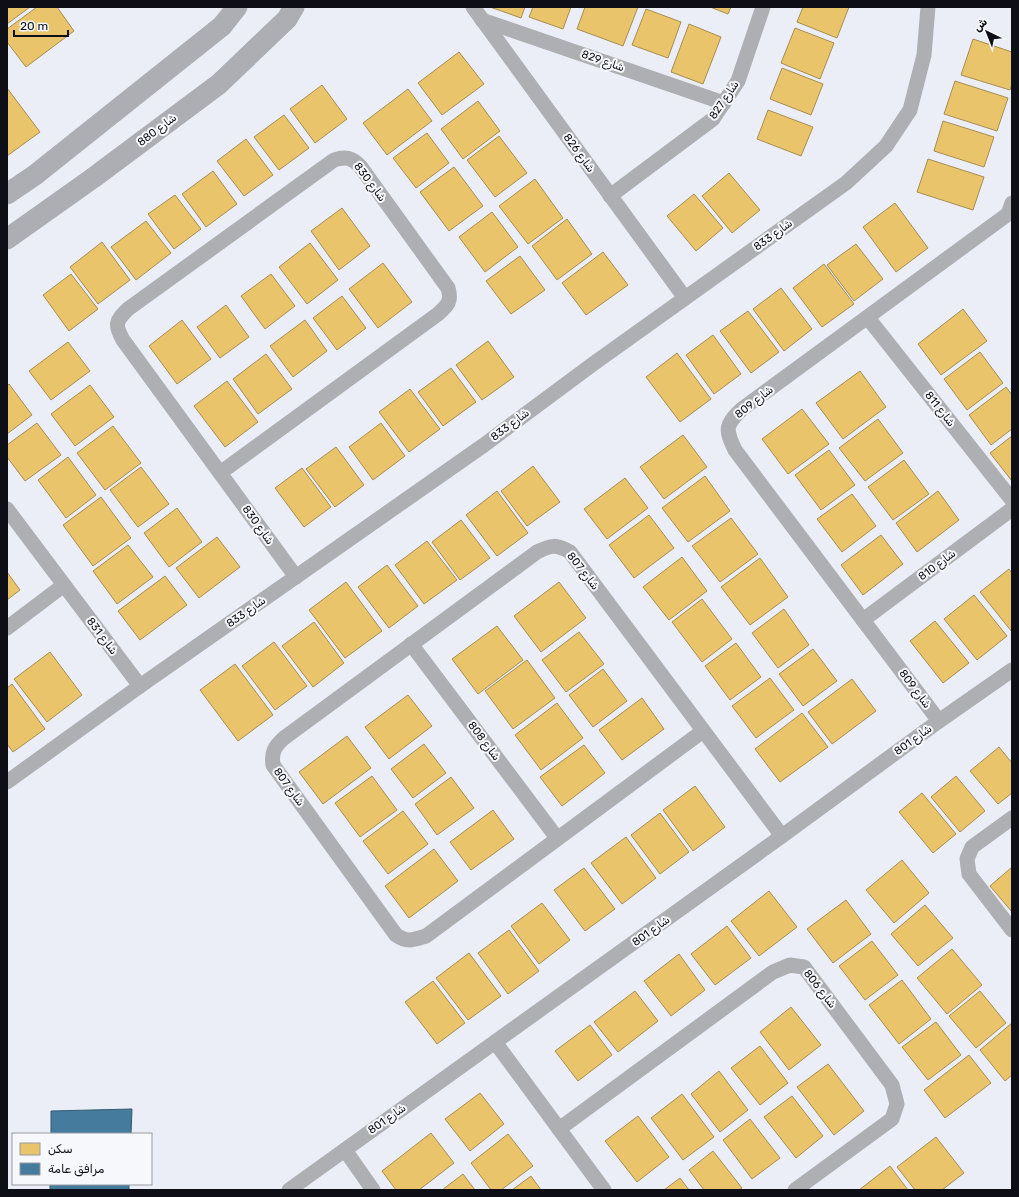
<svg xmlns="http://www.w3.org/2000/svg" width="1019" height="1197" font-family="Rubik,'Noto Sans Arabic',sans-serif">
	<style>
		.homes { fill: #e9c46a; stroke: #a78d51 }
		.public { fill: #457b9d; stroke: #345a74 }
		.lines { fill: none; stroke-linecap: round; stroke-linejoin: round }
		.street { stroke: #aeafb3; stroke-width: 15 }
		.secondary { stroke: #adaeb4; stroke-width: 21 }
		.labels { text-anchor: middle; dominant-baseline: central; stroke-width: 4; stroke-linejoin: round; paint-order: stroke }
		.street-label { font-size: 11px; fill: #0d0e16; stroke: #f7f8fc }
	</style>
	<rect width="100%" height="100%" fill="#ebeef7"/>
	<g class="homes">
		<polygon points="7,7 30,7 7,24"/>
		<polygon points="37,7 57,7 74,31 26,67 7,42 7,29"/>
		<polygon points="490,7 525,7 521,18"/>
		<polygon points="533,7 571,7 563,29 529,17"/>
		<polygon points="585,7 638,7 623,46 577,29"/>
		<polygon points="710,7 731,7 728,14"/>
		<polygon points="803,7 849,7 837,38 797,22"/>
		<polygon points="646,9 681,22 668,58 632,45"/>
		<polygon points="689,24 721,37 703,84 671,72"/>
		<polygon points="795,28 834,43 820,79 781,63"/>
		<polygon points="973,39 1012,52 1012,84 1010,90 961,75"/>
		<polygon points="459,52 484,84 442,115 418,83"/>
		<polygon points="782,68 823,84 811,115 770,99"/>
		<polygon points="955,81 1008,98 997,131 944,114"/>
		<polygon points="322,85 347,119 315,143 290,109"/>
		<polygon points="7,88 40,132 7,156"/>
		<polygon points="408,89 432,121 387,155 363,123"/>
		<polygon points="478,101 500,131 463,159 441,129"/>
		<polygon points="768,110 813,127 801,156 757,139"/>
		<polygon points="284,115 309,148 279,170 254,137"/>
		<polygon points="943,121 994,137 984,167 934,151"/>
		<polygon points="427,133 449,163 416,188 393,158"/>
		<polygon points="499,136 527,173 495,197 467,160"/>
		<polygon points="246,139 273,175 244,196 217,161"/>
		<polygon points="928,159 984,177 973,210 917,192"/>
		<polygon points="454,167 483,206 449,231 420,192"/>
		<polygon points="213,171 237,204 206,227 182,194"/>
		<polygon points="729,173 760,210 732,233 702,196"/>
		<polygon points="535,179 563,218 528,244 499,206"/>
		<polygon points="694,194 723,228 696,251 667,216"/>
		<polygon points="175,195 201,229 174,249 148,214"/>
		<polygon points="895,203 928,248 896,272 863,227"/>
		<polygon points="342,208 370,246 339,270 311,231"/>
		<polygon points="492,212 518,247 485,272 459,237"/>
		<polygon points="567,219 592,254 557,280 532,246"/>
		<polygon points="146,221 171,253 136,280 111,247"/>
		<polygon points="102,242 130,280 98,304 70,267"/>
		<polygon points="310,243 338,280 307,304 279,267"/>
		<polygon points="856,244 883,279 854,301 827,265"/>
		<polygon points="603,252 628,285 586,315 562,283"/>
		<polygon points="520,256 545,290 511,314 486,281"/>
		<polygon points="383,263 412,302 378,328 349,289"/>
		<polygon points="824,264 854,304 822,327 793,288"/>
		<polygon points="71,274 98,309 69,331 43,295"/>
		<polygon points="271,274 295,306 265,329 241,296"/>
		<polygon points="781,288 812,329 784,351 753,309"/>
		<polygon points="342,296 366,328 337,350 313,318"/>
		<polygon points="226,305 249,337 220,358 197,327"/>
		<polygon points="963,309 987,341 941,375 918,344"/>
		<polygon points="748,311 779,352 751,373 720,331"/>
		<polygon points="182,320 211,359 177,384 149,346"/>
		<polygon points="305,320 327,351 293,377 270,346"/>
		<polygon points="713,335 741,374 714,394 686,355"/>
		<polygon points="488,341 514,377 482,400 456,365"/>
		<polygon points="68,342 90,371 51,400 29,371"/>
		<polygon points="980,352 1003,383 967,410 944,379"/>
		<polygon points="677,353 711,399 680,422 646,377"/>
		<polygon points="266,354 292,389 258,414 233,379"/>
		<polygon points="451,368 476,402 443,426 418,392"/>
		<polygon points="860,371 886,407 843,439 816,403"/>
		<polygon points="227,381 258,422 225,447 194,406"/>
		<polygon points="9,384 32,415 7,434 7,386"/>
		<polygon points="90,385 114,417 75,446 51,414"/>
		<polygon points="1006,387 1012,395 1012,429 991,445 969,415"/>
		<polygon points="410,389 440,429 409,452 379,412"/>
		<polygon points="802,409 829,444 788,474 762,439"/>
		<polygon points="878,419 903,453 865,481 839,448"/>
		<polygon points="37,423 61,455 25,481 7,457 7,445"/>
		<polygon points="381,423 405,456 373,480 349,447"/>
		<polygon points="113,426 141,463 105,490 77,453"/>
		<polygon points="683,435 707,467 664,499 640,467"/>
		<polygon points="1012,436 1012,481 990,453"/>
		<polygon points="336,447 364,485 335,507 306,469"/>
		<polygon points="829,450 855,485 821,510 795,475"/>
		<polygon points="68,457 96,495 66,518 38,480"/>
		<polygon points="904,460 929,494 893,520 868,487"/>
		<polygon points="533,466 560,502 527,526 501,491"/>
		<polygon points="141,467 169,504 138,527 110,490"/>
		<polygon points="302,468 331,507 304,527 275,488"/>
		<polygon points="705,476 730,511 688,542 662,508"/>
		<polygon points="625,478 648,508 607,539 584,509"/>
		<polygon points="497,491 528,533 497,556 466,515"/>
		<polygon points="938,491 959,520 917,552 896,523"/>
		<polygon points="852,494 876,526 842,552 817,519"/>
		<polygon points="101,497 131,538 93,566 63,525"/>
		<polygon points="177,508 202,542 169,567 144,533"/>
		<polygon points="649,515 674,548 634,578 609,545"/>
		<polygon points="731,518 758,554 720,582 692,546"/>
		<polygon points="461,520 490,558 460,580 432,542"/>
		<polygon points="881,535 903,564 863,595 841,565"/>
		<polygon points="217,537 240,567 199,598 176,568"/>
		<polygon points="427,541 457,580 424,604 395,565"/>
		<polygon points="128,545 153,577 117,604 93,571"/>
		<polygon points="682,557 707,591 669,620 643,587"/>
		<polygon points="760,558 788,597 750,625 721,587"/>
		<polygon points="387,565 418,606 389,628 358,587"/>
		<polygon points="1009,569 1012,573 1012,632 980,592"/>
		<polygon points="7,572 20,590 7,600"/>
		<polygon points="165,576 187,605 140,640 118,611"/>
		<polygon points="346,582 382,631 345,658 309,610"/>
		<polygon points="559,582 586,618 541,652 514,616"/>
		<polygon points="974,595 1007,636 977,660 944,619"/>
		<polygon points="702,599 732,639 702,662 672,622"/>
		<polygon points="784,609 809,645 778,668 752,633"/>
		<polygon points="935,621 969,663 943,683 910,641"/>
		<polygon points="314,622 344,663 313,687 282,646"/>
		<polygon points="497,626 523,660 478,694 452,659"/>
		<polygon points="579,632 604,664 566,692 542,660"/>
		<polygon points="274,642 307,686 275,710 242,666"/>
		<polygon points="736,643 761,677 730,700 705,666"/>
		<polygon points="813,649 837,681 803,706 779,674"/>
		<polygon points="50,652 82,695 47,722 14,679"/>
		<polygon points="527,660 555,698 513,729 485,691"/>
		<polygon points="235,664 273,715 238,741 200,690"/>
		<polygon points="603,669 627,701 593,727 569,695"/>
		<polygon points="770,678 794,710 756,738 732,706"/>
		<polygon points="852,679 876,711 832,744 808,712"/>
		<polygon points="12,684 45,729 13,752 7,744 7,688"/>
		<polygon points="408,695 432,726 389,759 365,727"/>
		<polygon points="642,698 664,729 622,760 599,730"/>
		<polygon points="557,703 583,738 541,770 515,735"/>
		<polygon points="802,713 828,747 780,782 755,749"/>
		<polygon points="347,736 371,768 323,804 299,772"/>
		<polygon points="424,744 446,773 413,798 391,769"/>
		<polygon points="584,745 605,773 562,806 540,777"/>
		<polygon points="999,747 1012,763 1012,793 998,804 970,771"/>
		<polygon points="372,776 397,810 360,837 335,803"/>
		<polygon points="956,776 985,811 960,832 931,797"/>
		<polygon points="451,777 474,808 437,835 415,804"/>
		<polygon points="695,786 725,827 693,851 663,810"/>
		<polygon points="922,793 956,834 933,853 899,812"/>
		<polygon points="493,810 514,839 471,870 450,842"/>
		<polygon points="403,811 428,844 388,874 363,841"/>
		<polygon points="660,813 689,852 660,874 631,835"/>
		<polygon points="626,837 656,878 622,904 591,863"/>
		<polygon points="434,849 458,881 409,918 385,886"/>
		<polygon points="902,860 929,893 894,923 866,890"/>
		<polygon points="1012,867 1012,912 990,886"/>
		<polygon points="584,868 615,909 585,931 554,890"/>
		<polygon points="769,891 797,927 759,956 731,921"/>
		<polygon points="846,900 871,934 833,963 807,929"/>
		<polygon points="542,903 570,940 539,964 511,926"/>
		<polygon points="925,905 953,938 918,966 891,934"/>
		<polygon points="727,926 751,958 715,985 691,954"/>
		<polygon points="509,930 539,971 508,994 478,953"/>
		<polygon points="872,941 898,975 865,1000 839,966"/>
		<polygon points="952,949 982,985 947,1014 917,978"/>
		<polygon points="469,953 501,996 468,1020 436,978"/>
		<polygon points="679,954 705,990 671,1016 644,981"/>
		<polygon points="902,980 931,1019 899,1044 869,1005"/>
		<polygon points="433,981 465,1023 437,1044 405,1002"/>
		<polygon points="635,991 658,1021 618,1052 594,1022"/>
		<polygon points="980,991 1006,1023 976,1048 949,1016"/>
		<polygon points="791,1007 821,1045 789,1070 760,1032"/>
		<polygon points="936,1022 961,1055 928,1080 902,1047"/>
		<polygon points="1012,1023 1012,1075 1005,1081 980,1050"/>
		<polygon points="590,1025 612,1055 578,1081 555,1051"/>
		<polygon points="760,1046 788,1083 760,1105 731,1068"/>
		<polygon points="969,1055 991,1083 945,1118 924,1090"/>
		<polygon points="828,1064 864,1111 834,1135 797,1087"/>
		<polygon points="719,1071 748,1110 720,1132 691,1094"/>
		<polygon points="480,1093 504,1124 470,1151 445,1119"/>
		<polygon points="682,1094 714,1137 683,1160 651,1118"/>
		<polygon points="792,1096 823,1136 796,1158 764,1117"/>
		<polygon points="638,1116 669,1157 637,1182 605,1141"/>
		<polygon points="750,1119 780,1158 752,1179 723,1140"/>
		<polygon points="431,1133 454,1163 419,1190 396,1190 382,1171"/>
		<polygon points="508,1134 533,1166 501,1190 491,1190 471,1163"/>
		<polygon points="936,1137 964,1173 942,1190 915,1190 897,1167"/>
		<polygon points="713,1151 742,1188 739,1190 704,1190 689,1170"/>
		<polygon points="890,1166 908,1190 859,1190"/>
		<polygon points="463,1174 475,1190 442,1190"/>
		<polygon points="531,1176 541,1190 512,1190"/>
		<polygon points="680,1178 689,1190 664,1190"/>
	</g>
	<g class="public">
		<polygon points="132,1109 131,1134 51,1134 51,1111"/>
		<rect x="50" y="1184" width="79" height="6"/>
	</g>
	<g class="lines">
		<g class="street">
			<polyline points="473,7 685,298"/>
			<polyline points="482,20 724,103"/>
			<polyline points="610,196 713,119 738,81 763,7"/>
			<polyline points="868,318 1012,500"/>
			<path d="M 220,473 L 438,314 C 448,305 452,301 448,288 L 360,166 C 352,158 346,156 334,160 L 128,309 C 116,321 114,324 123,340 L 296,577"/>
			<polyline points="7,509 140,686"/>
			<polyline points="863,620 1012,509"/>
			<polyline points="7,628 64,585"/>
			<polyline points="411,644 557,838"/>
			<path d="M 939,721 L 735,450 C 725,429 725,425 742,409 L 1008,214 L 1012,203"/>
			<path d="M 703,731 L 426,936 C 413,940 408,943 396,935 L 273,765 C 271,752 275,746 284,738 L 537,552 C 551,545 556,544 570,552 L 782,836"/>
			<polyline points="7,782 140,686 484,445 593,364 846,183 886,146 910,110 924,55 928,7"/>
			<polyline points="1012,818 972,847 967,859 969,874 1012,930"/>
			<polyline points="495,1042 604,1190"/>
			<polyline points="559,1129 773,972 790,965 804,967 892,1085 897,1104 892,1119 795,1190"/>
			<polyline points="345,1150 373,1190"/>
			<polyline points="289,1190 782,836 939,721 1012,670"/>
		</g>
		<g class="secondary">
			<polyline points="7,194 35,175 222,26 237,7"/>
			<polyline points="7,239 93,178 219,84 287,19 294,7"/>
		</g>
	</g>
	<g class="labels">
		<g class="street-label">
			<text transform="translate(603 61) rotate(19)">شارع 829</text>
			<text transform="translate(724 100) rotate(-56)">شارع 827</text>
			<text transform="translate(157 130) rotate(-37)">شارع 880</text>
			<text transform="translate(579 153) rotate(54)">شارع 826</text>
			<text transform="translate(370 182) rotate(53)">شارع 830</text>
			<text transform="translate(773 235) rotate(-36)">شارع 833</text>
			<text transform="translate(754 402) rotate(-38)">شارع 809</text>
			<text transform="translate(940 409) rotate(52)">شارع 811</text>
			<text transform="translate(510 425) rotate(-37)">شارع 833</text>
			<text transform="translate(258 525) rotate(54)">شارع 830</text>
			<text transform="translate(937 565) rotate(-37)">شارع 810</text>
			<text transform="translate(583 571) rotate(52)">شارع 807</text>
			<text transform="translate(246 612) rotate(-35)">شارع 833</text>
			<text transform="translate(102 636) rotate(53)">شارع 831</text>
			<text transform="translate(915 689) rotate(53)">شارع 809</text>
			<text transform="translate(913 740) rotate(-36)">شارع 801</text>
			<text transform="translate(484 741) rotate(53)">شارع 808</text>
			<text transform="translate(289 787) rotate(54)">شارع 807</text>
			<text transform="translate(651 931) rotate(-36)">شارع 801</text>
			<text transform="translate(820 989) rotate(52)">شارع 806</text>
			<text transform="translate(387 1119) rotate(-35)">شارع 801</text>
		</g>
	</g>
	<rect width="1019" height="1197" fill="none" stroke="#0d0e16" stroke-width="16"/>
	<rect x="12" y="1133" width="140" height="52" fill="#f7f8fc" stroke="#999aa0"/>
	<rect x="20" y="1143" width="20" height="12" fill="#e9c46a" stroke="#999aa0"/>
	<text x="48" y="1153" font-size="12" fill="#0d0e16">سكن</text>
	<rect x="20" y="1163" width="20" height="12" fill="#457b9d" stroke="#999aa0"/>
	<text x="48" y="1173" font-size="12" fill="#0d0e16">مرافق عامة</text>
	<g transform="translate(987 32) rotate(317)" stroke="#f7f8fc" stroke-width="3" paint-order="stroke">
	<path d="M0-3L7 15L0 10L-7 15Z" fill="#0d0e16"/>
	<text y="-6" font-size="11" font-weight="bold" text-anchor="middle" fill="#0d0e16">ش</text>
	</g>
	<path d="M14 30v6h54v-6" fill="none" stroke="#0d0e16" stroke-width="2"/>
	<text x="20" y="30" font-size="12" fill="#0d0e16" stroke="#f7f8fc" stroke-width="3" paint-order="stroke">20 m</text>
</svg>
